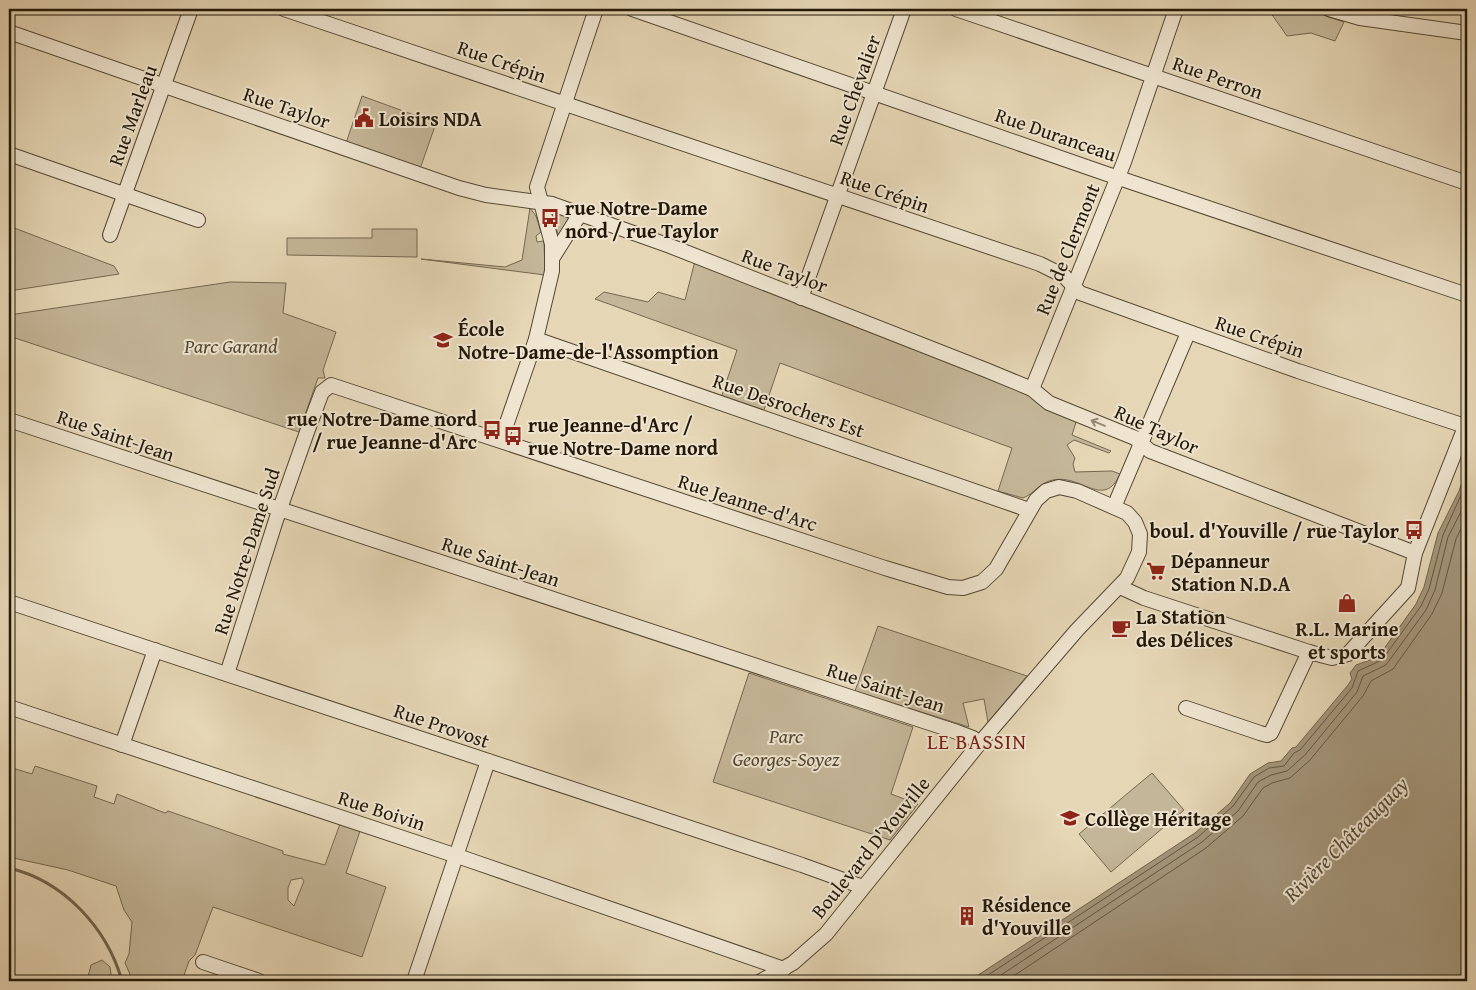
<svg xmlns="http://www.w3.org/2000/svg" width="1476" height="990" font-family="'Gentium Book Plus',serif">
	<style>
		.green { fill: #c4b698; stroke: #746750; fill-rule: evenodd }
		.water { fill: #a3957a; stroke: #70634c }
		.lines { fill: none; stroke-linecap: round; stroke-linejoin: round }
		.shore { stroke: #635641; stroke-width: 1 }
		.stream { stroke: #70634c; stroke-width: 3 }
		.minor-casing { stroke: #544833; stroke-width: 16 }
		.minor { stroke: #eee4cf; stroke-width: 14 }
		.oneway { stroke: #938875 }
		.labels { text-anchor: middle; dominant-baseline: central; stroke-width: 4; stroke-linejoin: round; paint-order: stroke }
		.street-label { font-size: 20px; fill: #231808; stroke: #eee4cf }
		.poi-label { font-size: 20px; font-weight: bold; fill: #231808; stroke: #eee4cf; text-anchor: start }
		.park-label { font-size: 20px; font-style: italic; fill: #534733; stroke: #eee4cf }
		.neighbourhood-label { font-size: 21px; letter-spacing: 1px; fill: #7a1f14; stroke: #eee4cf }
		.water-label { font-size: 21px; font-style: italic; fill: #564a36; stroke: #eee4cf }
	</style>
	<rect width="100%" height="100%" fill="#e5d6b5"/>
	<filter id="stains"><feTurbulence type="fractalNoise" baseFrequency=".004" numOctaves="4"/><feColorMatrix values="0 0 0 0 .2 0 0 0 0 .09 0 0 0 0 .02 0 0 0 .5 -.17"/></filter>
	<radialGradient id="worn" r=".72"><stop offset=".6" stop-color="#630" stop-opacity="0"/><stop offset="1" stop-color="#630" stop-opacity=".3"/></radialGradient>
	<g class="green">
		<polygon points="1268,9 1312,9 1328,17 1344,22 1335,41 1311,33 1287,36"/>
		<polygon points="362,96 436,123 420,169 346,143"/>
		<polygon points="530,208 536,216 541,232 536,236 537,242 544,241 545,275 421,259 505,267 522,260"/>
		<polygon points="556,212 567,216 569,221 559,236 551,218 553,213"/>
		<polygon points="9,226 114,266 119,274 9,291"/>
		<polygon points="372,229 417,229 417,257 287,255 287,238 372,238"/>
		<path d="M 695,261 L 1028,394 L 1077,419 L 1072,435 L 1111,451 L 1109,453 L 1074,440 L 1067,445 L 1075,458 L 1073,464 L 1075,472 L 1112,471 L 1120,474 C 1104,510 1082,474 1053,480 C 1040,482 1034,494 1023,498 L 998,491 L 1012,448 L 780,363 L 763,413 L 721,398 L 737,350 L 595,299 L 604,292 L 648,302 L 658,292 L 685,300 Z"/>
		<polygon points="230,282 286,283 283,313 336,332 323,370 325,378 318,378 301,426 302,433 9,336 9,315"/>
		<polygon points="878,626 1027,676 988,722 984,699 963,703 969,727 855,691"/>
		<polygon points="749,673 913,727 891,794 918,804 890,840 713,782"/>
		<path d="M 35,766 L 97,786 L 94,797 L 114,804 L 117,794 L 165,813 L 168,811 L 283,851 L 283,854 L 325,865 L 340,824 L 360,831 L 346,873 L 386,887 L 362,957 L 213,907 L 195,955 L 189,961 L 182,981 L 133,981 L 125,963 L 129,954 L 132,922 L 124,910 L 116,886 L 68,870 L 9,857 L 9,767 L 32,774 ZM 302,878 L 304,881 L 294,906 L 288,900 L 288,888 L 291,880 Z"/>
		<polygon points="1152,773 1184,810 1111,872 1079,834"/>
		<polygon points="102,960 110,967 112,981 87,981 91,965"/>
	</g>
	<polygon class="water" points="1467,468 1467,981 969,981 1195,833 1230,803 1250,774 1268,763 1281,761 1292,748 1296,747 1348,685 1352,679 1350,673 1356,665 1378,657 1416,604 1424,587 1438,533 1459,491"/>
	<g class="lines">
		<g class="shore">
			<polyline points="979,981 1198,837 1233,806 1254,777 1269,768 1284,766 1294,753 1300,750 1352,688 1358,671 1382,660 1421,606 1429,589 1443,535 1467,482"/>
			<polyline points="992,981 1202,842 1238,811 1258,782 1271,775 1287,771 1305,755 1357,692 1363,676 1386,665 1426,610 1435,590 1448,537 1467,500"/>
			<polyline points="1006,981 1206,848 1243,816 1263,788 1272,783 1290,778 1310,760 1363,696 1371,681 1393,669 1432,614 1442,593 1456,539 1467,516"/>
		</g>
		<path class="stream" d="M 9,868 C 64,881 107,928 122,981"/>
		<g class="minor-casing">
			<g id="minor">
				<polyline points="284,9 1040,264 1064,276 1080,293 1298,371 1465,426"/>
				<polyline points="632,9 1104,173 1467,295"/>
				<polyline points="956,9 1467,183"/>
				<polyline points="1329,9 1360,18 1467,33"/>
				<polyline points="9,32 459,188 486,195 552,204 670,246 986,370 1032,389 1049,403 1135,438 1150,451 1415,553"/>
				<polyline points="9,154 198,220"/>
				<polyline points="110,235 191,9"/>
				<polyline points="553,257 580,214"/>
				<polyline points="801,298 904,9"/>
				<polyline points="536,339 1029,510"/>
				<polyline points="1032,389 1124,162 1176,9"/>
				<polyline points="9,420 957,732 973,738 979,744"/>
				<polyline points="501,440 536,339 552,271 552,244 537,187 596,9"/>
				<polyline points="1114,507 1188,333"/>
				<polyline points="1120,587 1144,598 1309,652 1332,658 1348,654 1408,588 1415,553 1467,422"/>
				<polyline points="9,602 802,865 863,887"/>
				<polyline points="227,674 276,520 307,432 322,392 331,385 885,568 948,587 963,588 982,582 996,569 1036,500 1046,491 1059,487 1077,491 1127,513 1135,522 1140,534 1139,552 1127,578 1077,630 979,744 826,934 793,963 761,981"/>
				<polyline points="9,707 469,860 784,969"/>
				<polyline points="1186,708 1260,733 1267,735 1271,733 1309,652"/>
				<polyline points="122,745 155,650"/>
				<polyline points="203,962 259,981"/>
				<polyline points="414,981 488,761"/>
			</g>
		</g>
		<use href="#minor" class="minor"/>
	</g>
	<defs><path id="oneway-shaft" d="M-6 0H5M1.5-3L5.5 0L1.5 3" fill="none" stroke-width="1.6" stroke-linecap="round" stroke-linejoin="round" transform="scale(1.25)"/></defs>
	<use class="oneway" href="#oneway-shaft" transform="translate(1098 423) rotate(-158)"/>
	<defs>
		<g id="civic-bare" transform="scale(1.5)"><path d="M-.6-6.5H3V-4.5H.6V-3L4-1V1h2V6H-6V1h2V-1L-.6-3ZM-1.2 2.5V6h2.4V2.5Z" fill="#8f2418" stroke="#eee4cf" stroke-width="2.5" paint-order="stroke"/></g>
		<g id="bus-bare" transform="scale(1.5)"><path d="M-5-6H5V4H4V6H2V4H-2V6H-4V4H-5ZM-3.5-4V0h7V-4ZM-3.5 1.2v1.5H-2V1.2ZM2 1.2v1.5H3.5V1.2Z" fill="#8f2418" stroke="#eee4cf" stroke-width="2.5" paint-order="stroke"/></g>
		<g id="school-bare" transform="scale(1.5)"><path d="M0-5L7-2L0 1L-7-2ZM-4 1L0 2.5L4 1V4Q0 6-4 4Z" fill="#8f2418" stroke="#eee4cf" stroke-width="2.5" paint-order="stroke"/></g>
		<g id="supermarket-bare" transform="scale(1.5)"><path d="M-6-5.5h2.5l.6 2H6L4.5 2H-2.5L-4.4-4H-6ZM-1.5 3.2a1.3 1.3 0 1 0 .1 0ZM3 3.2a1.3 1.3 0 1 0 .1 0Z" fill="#8f2418" stroke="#eee4cf" stroke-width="2.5" paint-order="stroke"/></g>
		<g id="shop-bare" transform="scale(1.5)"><path d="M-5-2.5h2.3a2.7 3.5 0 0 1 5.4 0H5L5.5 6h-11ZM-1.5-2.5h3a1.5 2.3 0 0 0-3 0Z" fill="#8f2418" stroke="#eee4cf" stroke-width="2.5" paint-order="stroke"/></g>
		<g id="cafe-bare" transform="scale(1.5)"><path d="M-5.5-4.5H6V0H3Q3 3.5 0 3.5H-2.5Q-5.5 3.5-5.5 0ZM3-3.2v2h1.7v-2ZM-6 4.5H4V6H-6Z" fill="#8f2418" stroke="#eee4cf" stroke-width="2.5" paint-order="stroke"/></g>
		<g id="building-bare" transform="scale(1.5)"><path d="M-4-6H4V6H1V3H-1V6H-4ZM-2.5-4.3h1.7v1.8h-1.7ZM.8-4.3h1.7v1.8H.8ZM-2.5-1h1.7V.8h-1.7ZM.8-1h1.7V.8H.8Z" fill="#8f2418" stroke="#eee4cf" stroke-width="2.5" paint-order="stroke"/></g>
	</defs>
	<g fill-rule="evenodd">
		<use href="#civic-bare" x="364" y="118"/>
		<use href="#bus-bare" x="550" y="218"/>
		<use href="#school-bare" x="443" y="340"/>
		<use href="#bus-bare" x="492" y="430"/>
		<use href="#bus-bare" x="513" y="436"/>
		<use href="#bus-bare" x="1414" y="530"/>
		<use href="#supermarket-bare" x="1156" y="571"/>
		<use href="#shop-bare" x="1347" y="603"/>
		<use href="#cafe-bare" x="1121" y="628"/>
		<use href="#school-bare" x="1070" y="818"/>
		<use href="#building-bare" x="967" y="916"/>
	</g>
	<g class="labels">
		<g class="street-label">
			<text transform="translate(502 61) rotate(19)">Rue Crépin</text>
			<text transform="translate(1218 77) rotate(19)">Rue Perron</text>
			<text transform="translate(854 90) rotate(-70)">Rue Chevalier</text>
			<text transform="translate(287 107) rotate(19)">Rue Taylor</text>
			<text transform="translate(132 115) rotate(-70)">Rue Marleau</text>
			<text transform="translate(1056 134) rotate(19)">Rue Duranceau</text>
			<text transform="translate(885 191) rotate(19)">Rue Crépin</text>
			<text transform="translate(1067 249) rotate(-68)">Rue de Clermont</text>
			<text transform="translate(785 270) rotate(21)">Rue Taylor</text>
			<text transform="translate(1260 336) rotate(19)">Rue Crépin</text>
			<text transform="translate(789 405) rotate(19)">Rue Desrochers Est</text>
			<text transform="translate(1157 429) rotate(25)">Rue Taylor</text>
			<text transform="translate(116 435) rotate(19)">Rue Saint-Jean</text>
			<text transform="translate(748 502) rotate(18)">Rue Jeanne-d'Arc</text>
			<text transform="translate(246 551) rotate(-72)">Rue Notre-Dame Sud</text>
			<text transform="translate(501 561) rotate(18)">Rue Saint-Jean</text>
			<text transform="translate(886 687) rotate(18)">Rue Saint-Jean</text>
			<text transform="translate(442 725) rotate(19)">Rue Provost</text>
			<text transform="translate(382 810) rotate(18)">Rue Boivin</text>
			<text transform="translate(870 847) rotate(-51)">Boulevard D'Youville</text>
		</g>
		<g class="poi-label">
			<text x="379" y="118">Loisirs NDA</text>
			<text x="565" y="207">rue Notre-Dame<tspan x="565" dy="23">nord / rue Taylor</tspan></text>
			<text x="458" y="328">École<tspan x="458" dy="23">Notre-Dame-de-l'Assomption</tspan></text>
			<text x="477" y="418" text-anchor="end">rue Notre-Dame nord<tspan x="477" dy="23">/ rue Jeanne-d'Arc</tspan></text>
			<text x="528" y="424">rue Jeanne-d'Arc /<tspan x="528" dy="23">rue Notre-Dame nord</tspan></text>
			<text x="1399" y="530" text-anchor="end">boul. d'Youville / rue Taylor</text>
			<text x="1171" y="560">Dépanneur<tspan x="1171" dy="23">Station N.D.A</tspan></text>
			<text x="1136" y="616">La Station<tspan x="1136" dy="23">des Délices</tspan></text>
			<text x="1347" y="628" text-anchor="middle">R.L. Marine<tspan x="1347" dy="23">et sports</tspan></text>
			<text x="1085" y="818">Collège Héritage</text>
			<text x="982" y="904">Résidence<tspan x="982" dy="23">d'Youville</tspan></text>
		</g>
		<g class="park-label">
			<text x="231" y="345">Parc Garand</text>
			<text x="786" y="735">Parc<tspan x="786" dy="23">Georges-Soyez</tspan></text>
		</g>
		<g class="neighbourhood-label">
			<text x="977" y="741">LE BASSIN</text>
		</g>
		<g class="water-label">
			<text transform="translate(1346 839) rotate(-45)">Rivière Châteauguay</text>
		</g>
	</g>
	<rect width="1476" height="990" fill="none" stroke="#e5d6b5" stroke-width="30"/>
	<rect x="10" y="10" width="1456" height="970" fill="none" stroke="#231808" stroke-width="2.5"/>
	<rect x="15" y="15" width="1446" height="960" fill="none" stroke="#231808"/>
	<rect width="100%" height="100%" filter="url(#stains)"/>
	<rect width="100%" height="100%" fill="url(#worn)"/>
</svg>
